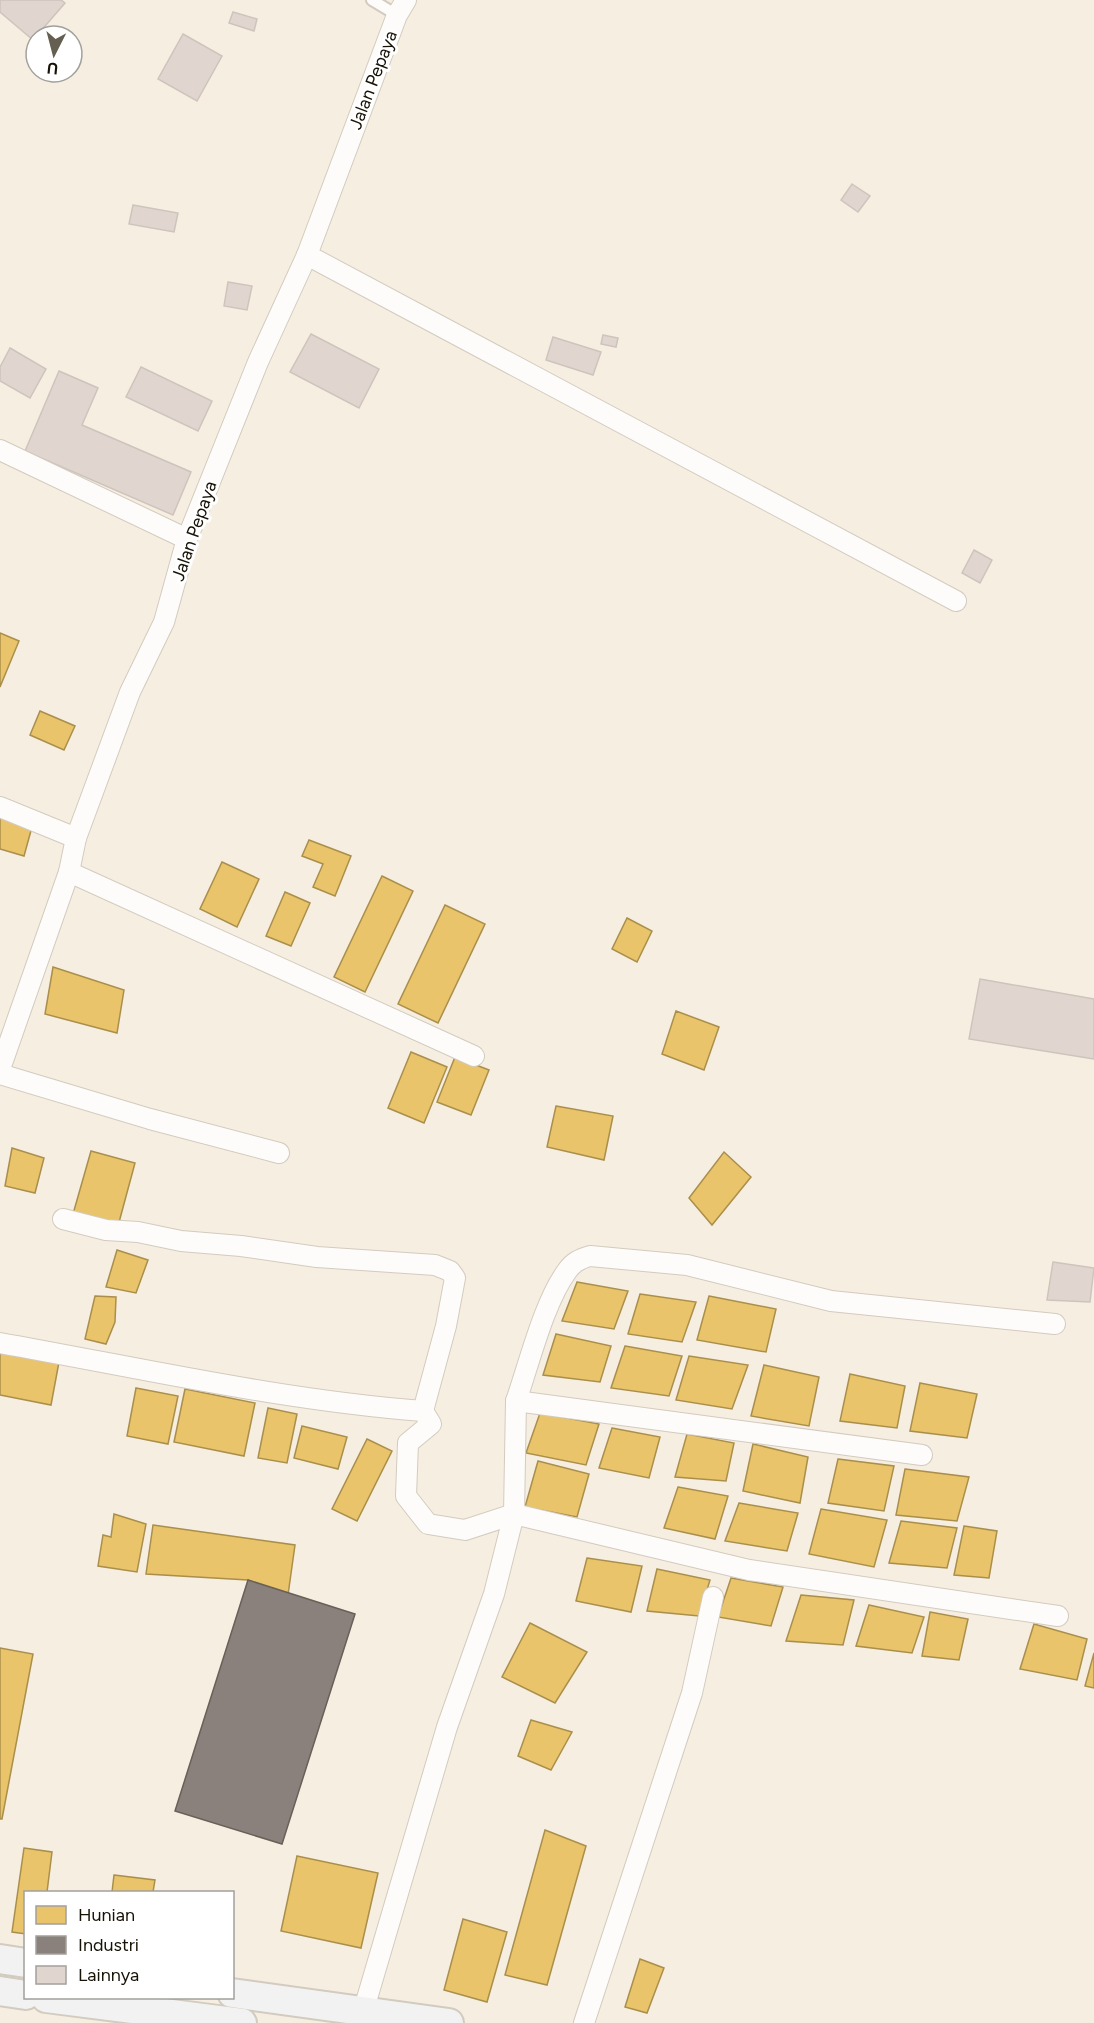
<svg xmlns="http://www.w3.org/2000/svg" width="1094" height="2023" font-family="Figtree,sans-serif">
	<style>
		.homes { fill: #e9c46a; stroke: #aa8f4c; stroke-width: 1.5 }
		.industry { fill: #8a817c; stroke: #686059; stroke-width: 1.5 }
		.building { fill: #e1d6cf; stroke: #cec4bd; stroke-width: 1.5 }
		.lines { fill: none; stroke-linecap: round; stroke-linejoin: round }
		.lane-casing { stroke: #d2cbbf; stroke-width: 14 }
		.street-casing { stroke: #d2cbbf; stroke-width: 22 }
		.secondary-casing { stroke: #d2cbbf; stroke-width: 32 }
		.lane { stroke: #fefcfa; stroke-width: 10 }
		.street { stroke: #fefcfa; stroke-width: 20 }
		.secondary { stroke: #f3f2f2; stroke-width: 28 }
		.labels { text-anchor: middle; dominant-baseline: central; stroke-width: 6; stroke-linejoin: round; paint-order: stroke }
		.street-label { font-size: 18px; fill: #171206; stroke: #fff }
	</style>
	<rect width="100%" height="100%" fill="#f6eee0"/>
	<g class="homes">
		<polygon points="0,633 19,641 0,687"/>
		<polygon points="40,711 75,726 64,750 30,735"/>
		<polygon points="0,817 32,827 24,856 0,849"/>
		<polygon points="309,840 351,856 335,896 313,887 323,864 302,856"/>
		<polygon points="222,862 259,879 237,927 200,909"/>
		<polygon points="382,876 413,891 365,992 334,977"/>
		<polygon points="285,892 310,903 291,946 266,936"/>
		<polygon points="445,905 485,924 438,1023 398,1004"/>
		<polygon points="627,918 652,931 637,962 612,949"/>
		<polygon points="53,967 124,990 117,1033 45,1014"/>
		<polygon points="676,1011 719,1027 704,1070 662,1054"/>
		<polygon points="411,1052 447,1067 424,1123 388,1108"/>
		<polygon points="455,1057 489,1070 471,1115 437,1102"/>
		<polygon points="556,1106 613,1116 604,1160 547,1147"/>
		<polygon points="12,1148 44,1158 35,1193 5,1186"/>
		<polygon points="91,1151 135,1163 118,1226 73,1214"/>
		<polygon points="724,1152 751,1177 712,1225 689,1198"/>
		<polygon points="117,1250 148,1260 136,1293 106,1287"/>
		<polygon points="577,1282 628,1291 614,1329 562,1321"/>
		<polygon points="640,1294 696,1302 682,1342 628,1334"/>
		<polygon points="95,1296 116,1297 115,1322 106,1344 85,1339"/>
		<polygon points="709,1296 776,1309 766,1352 697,1340"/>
		<polygon points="556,1334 611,1346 600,1382 543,1375"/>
		<polygon points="625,1346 682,1356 669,1396 611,1388"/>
		<polygon points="0,1350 59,1362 51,1405 0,1395"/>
		<polygon points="689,1356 748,1365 732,1409 676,1400"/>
		<polygon points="764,1365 819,1377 809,1426 751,1416"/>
		<polygon points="850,1374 905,1386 897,1428 840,1421"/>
		<polygon points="920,1383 977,1394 967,1438 910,1431"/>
		<polygon points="136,1388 178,1396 168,1444 127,1436"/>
		<polygon points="185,1389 255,1403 244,1456 174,1442"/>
		<polygon points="268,1408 297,1414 287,1463 258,1458"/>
		<polygon points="540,1413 599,1424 586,1465 526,1453"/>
		<polygon points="302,1426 347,1437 338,1469 294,1458"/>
		<polygon points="612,1428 660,1437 649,1478 599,1468"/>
		<polygon points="687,1434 734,1443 726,1481 675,1477"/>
		<polygon points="367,1439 392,1451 357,1521 332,1509"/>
		<polygon points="753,1444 808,1457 800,1503 743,1491"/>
		<polygon points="838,1459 894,1466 884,1511 828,1503"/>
		<polygon points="538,1461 589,1474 577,1517 525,1507"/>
		<polygon points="905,1469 969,1477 957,1521 896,1515"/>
		<polygon points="678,1487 728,1496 715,1539 664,1528"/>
		<polygon points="739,1503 798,1513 787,1551 725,1541"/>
		<polygon points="821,1509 887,1520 874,1567 809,1554"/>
		<polygon points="114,1514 146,1524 137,1572 98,1566 103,1535 111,1537"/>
		<polygon points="901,1521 957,1528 947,1568 889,1563"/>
		<polygon points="153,1525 295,1545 288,1595 248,1580 146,1574"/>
		<polygon points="964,1526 997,1531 989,1578 954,1575"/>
		<polygon points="587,1558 642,1566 631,1612 576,1601"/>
		<polygon points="657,1569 710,1580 699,1616 647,1611"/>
		<polygon points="731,1578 783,1587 771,1626 718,1617"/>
		<polygon points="801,1595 854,1600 843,1645 786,1641"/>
		<polygon points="869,1605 924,1617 912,1653 856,1646"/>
		<polygon points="930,1612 968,1619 959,1660 922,1656"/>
		<polygon points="530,1623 587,1652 555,1703 502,1677"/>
		<polygon points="1034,1624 1087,1639 1077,1680 1020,1669"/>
		<polygon points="0,1648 33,1654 2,1819 0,1819"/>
		<polygon points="1094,1653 1094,1688 1085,1686"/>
		<polygon points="531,1720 572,1732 551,1770 518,1756"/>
		<polygon points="545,1830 586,1846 547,1985 505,1975"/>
		<polygon points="24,1848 52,1852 47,1892 26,1892 26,1934 12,1932"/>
		<polygon points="297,1856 378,1873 361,1948 281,1931"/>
		<polygon points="114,1875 155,1880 153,1892 112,1892"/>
		<polygon points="463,1919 507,1932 487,2002 444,1990"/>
		<polygon points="640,1959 664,1968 647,2013 625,2007"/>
	</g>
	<polygon class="industry" points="248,1580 355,1614 282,1844 175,1811"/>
	<g class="building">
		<polygon points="0,0 61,0 65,3 33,40 0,12"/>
		<polygon points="233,12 257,19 254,31 229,23"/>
		<polygon points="183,34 222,56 197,101 158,79"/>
		<polygon points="852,184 870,196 858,212 841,200"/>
		<polygon points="133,205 178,213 174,232 129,224"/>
		<polygon points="228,282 252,286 247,310 224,306"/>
		<polygon points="311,334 379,369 359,408 290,372"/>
		<polygon points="603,335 618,338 616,347 601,344"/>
		<polygon points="553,337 601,352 593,375 546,360"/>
		<polygon points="10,348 46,369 30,398 0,381 0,367"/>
		<polygon points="141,367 212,401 198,431 126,397"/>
		<polygon points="59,371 98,388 82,425 191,472 173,515 25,451"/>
		<polygon points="974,550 992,560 980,583 962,573"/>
		<polygon points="980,979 1094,999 1094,1059 969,1039"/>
		<polygon points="1053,1262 1094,1268 1090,1302 1047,1300"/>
	</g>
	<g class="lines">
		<g class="lane-casing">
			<polyline id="lane" points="372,0 397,15"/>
		</g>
		<g class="street-casing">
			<g id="street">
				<polyline points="307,255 956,601"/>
				<polyline points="0,450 187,539"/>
				<polyline points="0,807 76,838"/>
				<polyline points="69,872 474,1056"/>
				<polyline points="0,1069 69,872 76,838 130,692 164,622 187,539 258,362 307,255 397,15 406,0"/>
				<polyline points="0,1074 150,1119 279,1153"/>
				<polyline points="63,1219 106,1230 138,1232 181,1241 241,1246 317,1257 435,1265 450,1271 455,1278 446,1326 423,1411"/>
				<path d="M 0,1343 C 141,1368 280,1400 423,1411 L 431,1424 L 408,1443 L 406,1496 L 428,1524 L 465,1530 L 514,1514 L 516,1401 L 922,1455"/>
				<path d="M 516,1401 C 529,1364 544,1302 567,1271 C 573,1262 580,1259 590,1256 L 687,1265 L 831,1301 L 1055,1324"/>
				<polyline points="363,2012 447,1727 494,1594 514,1514 749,1570 1058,1616"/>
				<polyline points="584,2023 692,1693 713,1597"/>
			</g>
		</g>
		<g class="secondary-casing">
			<g id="secondary">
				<polyline points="0,1959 26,1963"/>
				<polyline points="0,1991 26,1995"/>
				<polyline points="232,1993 449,2023"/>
				<polyline points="46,1998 242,2023"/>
			</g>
		</g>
		<use href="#lane" class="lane"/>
		<use href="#street" class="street"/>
		<use href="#secondary" class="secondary"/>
	</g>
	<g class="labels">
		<g class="street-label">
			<text transform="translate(373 80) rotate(-69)">Jalan Pepaya</text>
			<text transform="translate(194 531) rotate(-71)">Jalan Pepaya</text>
		</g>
	</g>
	<rect x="24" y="1891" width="210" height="108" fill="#ffffff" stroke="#a2a09b" stroke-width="1.5"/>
	<rect x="36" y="1906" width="30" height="18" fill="#e9c46a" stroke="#a2a09b" stroke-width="1.5"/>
	<text x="78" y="1921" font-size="18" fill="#171206">Hunian</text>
	<rect x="36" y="1936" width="30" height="18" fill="#8a817c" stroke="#a2a09b" stroke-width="1.5"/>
	<text x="78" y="1951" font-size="18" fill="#171206">Industri</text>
	<rect x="36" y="1966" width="30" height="18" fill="#e1d6cf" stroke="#a2a09b" stroke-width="1.5"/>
	<text x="78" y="1981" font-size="18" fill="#171206">Lainnya</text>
	<g transform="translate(54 54) rotate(186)"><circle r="28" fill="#ffffff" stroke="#a2a09b" stroke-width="1.5"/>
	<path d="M0-4.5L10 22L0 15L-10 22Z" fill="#655f52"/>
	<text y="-9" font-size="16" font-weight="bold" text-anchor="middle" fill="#171206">U</text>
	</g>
</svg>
